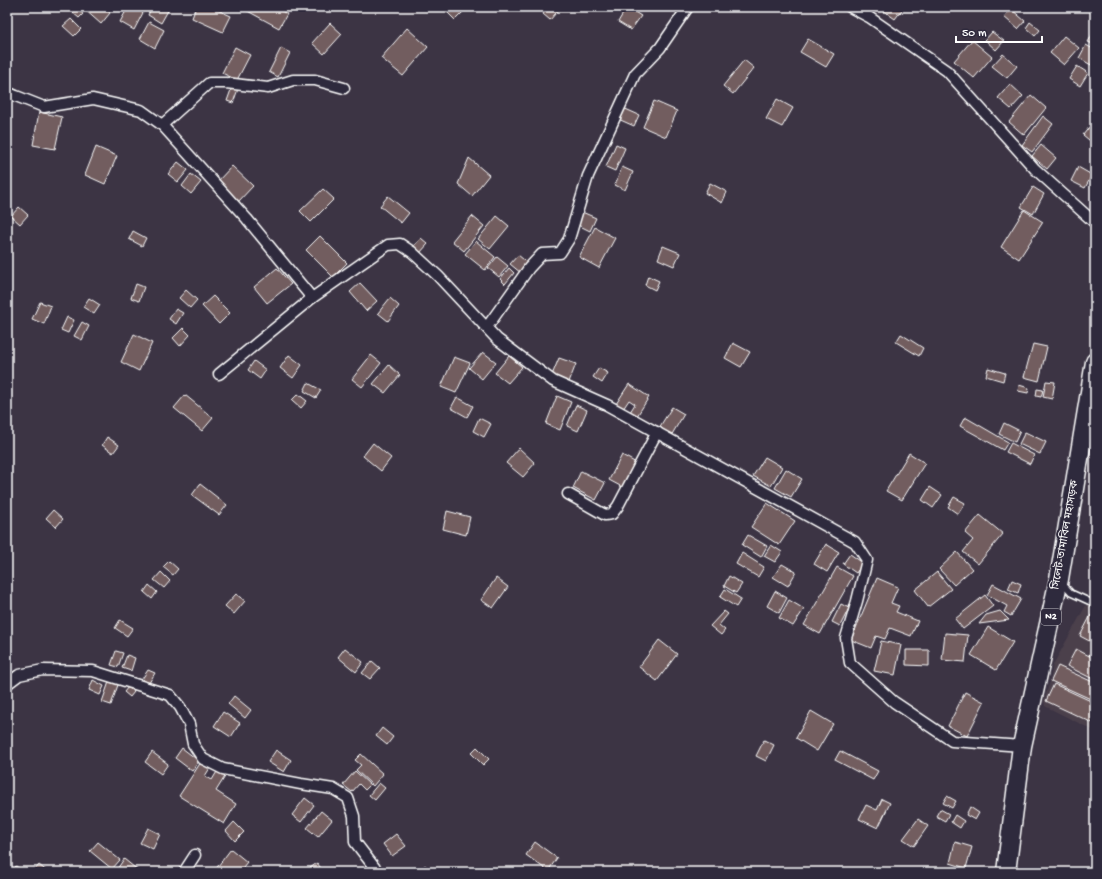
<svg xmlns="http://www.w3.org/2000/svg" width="1102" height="879" font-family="'Gochi Hand','Noto Sans Bengali',sans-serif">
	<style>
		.built { fill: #4c404c }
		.building { fill: #725d5f; stroke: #fff }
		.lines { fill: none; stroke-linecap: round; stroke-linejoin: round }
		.lane-casing { stroke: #fff; stroke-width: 8 }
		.street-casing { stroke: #fff; stroke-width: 13 }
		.highway-casing { stroke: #fff; stroke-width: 21 }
		.lane { stroke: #2f2a3d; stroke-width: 5 }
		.street { stroke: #2f2a3d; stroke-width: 10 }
		.highway { stroke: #2f2a3d; stroke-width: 18 }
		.labels { text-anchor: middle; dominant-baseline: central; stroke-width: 4; stroke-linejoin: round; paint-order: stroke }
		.shield { fill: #2f2a3d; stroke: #c1bfc5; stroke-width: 1 }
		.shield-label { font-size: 10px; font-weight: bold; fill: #fff }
		.street-label { font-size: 11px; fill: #fff; stroke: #2f2a3d }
	</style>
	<rect width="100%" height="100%" fill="#3c3444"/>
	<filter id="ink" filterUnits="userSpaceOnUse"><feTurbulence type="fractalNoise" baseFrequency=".025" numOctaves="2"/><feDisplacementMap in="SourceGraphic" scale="8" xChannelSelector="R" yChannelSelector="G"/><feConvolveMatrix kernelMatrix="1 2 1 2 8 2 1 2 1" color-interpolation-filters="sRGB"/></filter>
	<g filter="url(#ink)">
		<polygon class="built" points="1095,589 1095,731 1045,706 1044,700 1050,682 1053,665"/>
		<g class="building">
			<polygon points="86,7 103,7 110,13 101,24 84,9"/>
			<polygon points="128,7 146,7 134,30 120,22"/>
			<polygon points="152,7 170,7 161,23 148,15"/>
			<polygon points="196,7 211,7 231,16 223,32 192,18"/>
			<polygon points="243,7 274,7 287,14 279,28 242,8"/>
			<polygon points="451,7 468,7 455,20 446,11"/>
			<polygon points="548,7 561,7 550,20 543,14"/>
			<polygon points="627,7 641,16 631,30 618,22"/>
			<polygon points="887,7 904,7 895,19 884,11"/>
			<polygon points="1084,7 1095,7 1095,13"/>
			<polygon points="77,9 83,14 79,18 73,13"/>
			<polygon points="1011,9 1025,21 1018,29 1004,17"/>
			<polygon points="71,19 81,29 74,36 63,26"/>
			<polygon points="149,22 164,30 155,48 140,39"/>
			<polygon points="1030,22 1040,30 1035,36 1026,28"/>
			<polygon points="330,23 342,34 324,54 312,43"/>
			<polygon points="407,28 428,47 403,76 381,58"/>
			<polygon points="1095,30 1095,45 1088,42"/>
			<polygon points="992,32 1004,41 996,50 985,40"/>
			<polygon points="1064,36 1079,48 1064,65 1050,53"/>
			<polygon points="808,39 834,54 826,67 800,52"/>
			<polygon points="972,40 992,57 974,78 954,61"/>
			<polygon points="1086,45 1095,50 1095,59 1091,65 1079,58"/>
			<polygon points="235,47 250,55 237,80 222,73"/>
			<polygon points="281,48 290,53 278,77 269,72"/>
			<polygon points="1003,54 1017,66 1007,78 992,66"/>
			<polygon points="744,60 754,68 733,94 723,86"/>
			<polygon points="1077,66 1088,73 1080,86 1069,79"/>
			<polygon points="1010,84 1023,96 1011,109 998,98"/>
			<polygon points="232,87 238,89 233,103 227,101"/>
			<polygon points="1031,95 1046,108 1024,135 1009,122"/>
			<polygon points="777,99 793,108 782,127 766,119"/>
			<polygon points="654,101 677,111 666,137 643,127"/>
			<polygon points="621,107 639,115 634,126 616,118"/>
			<polygon points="39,112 62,117 55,149 33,145"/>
			<polygon points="1043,116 1053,124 1032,152 1022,145"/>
			<polygon points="1094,121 1095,122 1095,145 1083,135"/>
			<polygon points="616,144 625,148 615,171 606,167"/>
			<polygon points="1041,145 1056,158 1047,169 1032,156"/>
			<polygon points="96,147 117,156 105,184 85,175"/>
			<polygon points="469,158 489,175 472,196 458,184"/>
			<polygon points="178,162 188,170 178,182 168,174"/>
			<polygon points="232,166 253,186 238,202 217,182"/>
			<polygon points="622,167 633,172 625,190 615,185"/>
			<polygon points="1078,167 1092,175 1085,188 1071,181"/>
			<polygon points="191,174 201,182 191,194 182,186"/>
			<polygon points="710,183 727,192 722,203 705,193"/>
			<polygon points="1033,187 1044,194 1033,214 1021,207"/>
			<polygon points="323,189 334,199 311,222 300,211"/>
			<polygon points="388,196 409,213 401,223 380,206"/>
			<polygon points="19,207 28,215 20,224 11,216"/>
			<polygon points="1024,210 1043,222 1019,259 1001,247"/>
			<polygon points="582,212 596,218 590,231 576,224"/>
			<polygon points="472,216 484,226 464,251 452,241"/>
			<polygon points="497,216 509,226 490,249 478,239"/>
			<polygon points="595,227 615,238 599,268 579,257"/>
			<polygon points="133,231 146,238 142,246 129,239"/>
			<polygon points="320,236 347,263 333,277 306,250"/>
			<polygon points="421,238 428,244 419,254 412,248"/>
			<polygon points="476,241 495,257 485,270 465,254"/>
			<polygon points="663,246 680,253 674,266 658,259"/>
			<polygon points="518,255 529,264 521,273 510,264"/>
			<polygon points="497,257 508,266 499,277 488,268"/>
			<polygon points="277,268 291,284 267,303 254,287"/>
			<polygon points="509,268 514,273 505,284 500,279"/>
			<polygon points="648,276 659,281 655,290 645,285"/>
			<polygon points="360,283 377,301 366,311 350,292"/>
			<polygon points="136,284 144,287 139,301 131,298"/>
			<polygon points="186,290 197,300 190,308 179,298"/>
			<polygon points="213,296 230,313 219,324 202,306"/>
			<polygon points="89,298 100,305 94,314 83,307"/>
			<polygon points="390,298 399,306 388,321 378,313"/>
			<polygon points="40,302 51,306 44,324 32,319"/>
			<polygon points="176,309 183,313 176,324 169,319"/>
			<polygon points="67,317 74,320 68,333 61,330"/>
			<polygon points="82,322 89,326 82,340 74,336"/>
			<polygon points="183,328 190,335 180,346 173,338"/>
			<polygon points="134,334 152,343 139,371 121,362"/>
			<polygon points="901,334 923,348 919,356 896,342"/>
			<polygon points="733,343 750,352 741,367 725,358"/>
			<polygon points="1033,344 1047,347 1039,381 1024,377"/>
			<polygon points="483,352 496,362 482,379 469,368"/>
			<polygon points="289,355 302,365 293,378 280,368"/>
			<polygon points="371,355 381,363 362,387 352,379"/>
			<polygon points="509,356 522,367 508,383 495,373"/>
			<polygon points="454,357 470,363 456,393 441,387"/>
			<polygon points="559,358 576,364 569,382 552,375"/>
			<polygon points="254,361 266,370 260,379 248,370"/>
			<polygon points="389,365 400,375 385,393 373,384"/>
			<polygon points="599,368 608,373 602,383 593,377"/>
			<polygon points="988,368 1005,373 1003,381 986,376"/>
			<polygon points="1046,381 1055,382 1052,399 1043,397"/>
			<polygon points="308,383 321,390 316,398 304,391"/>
			<polygon points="629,384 649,397 637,416 630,412 635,404 629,400 623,409 616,404"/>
			<polygon points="1019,385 1029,388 1028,393 1018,391"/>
			<polygon points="1037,389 1043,390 1041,397 1036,396"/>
			<polygon points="298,394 307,401 301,408 292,400"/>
			<polygon points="185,395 213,418 202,431 174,408"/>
			<polygon points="557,396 571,402 560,430 546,424"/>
			<polygon points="457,397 473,406 467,417 451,408"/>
			<polygon points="576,405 587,410 578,431 567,426"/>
			<polygon points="672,407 684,414 671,436 659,428"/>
			<polygon points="965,417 1008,442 1003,450 960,426"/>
			<polygon points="479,418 491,424 484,437 473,431"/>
			<polygon points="1004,423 1020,431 1015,442 999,434"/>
			<polygon points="1025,432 1046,442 1040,454 1019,444"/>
			<polygon points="107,437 119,445 113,453 102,445"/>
			<polygon points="373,443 391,458 381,471 363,456"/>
			<polygon points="1011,443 1034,455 1030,464 1006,452"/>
			<polygon points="519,448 535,463 523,477 506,463"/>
			<polygon points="909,453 925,463 902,500 886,491"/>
			<polygon points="622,455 638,464 624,488 609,480"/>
			<polygon points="765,457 782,467 771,486 753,476"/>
			<polygon points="786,469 802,479 791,497 775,488"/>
			<polygon points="581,471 605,483 596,500 573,488"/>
			<polygon points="200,484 227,505 219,515 192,495"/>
			<polygon points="930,487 942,495 933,508 922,500"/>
			<polygon points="954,497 965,503 958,514 948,507"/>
			<polygon points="767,503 795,521 779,545 751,527"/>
			<polygon points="53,510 63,519 56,527 46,518"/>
			<polygon points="447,511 470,517 466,535 443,529"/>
			<polygon points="980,515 1003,534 978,564 963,552 973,540 965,533"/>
			<polygon points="748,535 767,546 761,557 742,545"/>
			<polygon points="826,544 839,552 827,572 814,564"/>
			<polygon points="771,545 782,552 775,562 764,556"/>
			<polygon points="957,552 972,569 954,585 939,569"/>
			<polygon points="742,553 764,567 758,577 736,564"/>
			<polygon points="850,554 863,563 856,573 843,564"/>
			<polygon points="169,561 178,569 173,575 163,567"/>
			<polygon points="782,564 796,572 788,586 773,577"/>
			<polygon points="837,567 853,576 820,634 804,625"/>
			<polygon points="161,572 170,581 164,588 154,580"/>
			<polygon points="937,572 951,589 928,607 915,590"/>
			<polygon points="729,576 742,584 736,593 724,586"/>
			<polygon points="496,578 508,587 493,608 481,600"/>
			<polygon points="877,578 898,587 891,603 899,606 896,612 918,621 911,636 890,628 885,639 876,636 871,648 851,640"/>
			<polygon points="1012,580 1021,584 1018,593 1008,589"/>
			<polygon points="993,584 1021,599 1011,616 1004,612 1007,606 987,595"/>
			<polygon points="149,585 157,592 152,599 144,592"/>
			<polygon points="725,589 741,599 736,607 720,597"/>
			<polygon points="775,591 787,598 779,613 767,606"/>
			<polygon points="236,594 245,601 234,614 225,606"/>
			<polygon points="985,595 993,606 963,629 955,619"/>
			<polygon points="789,600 804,609 793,626 779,618"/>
			<polygon points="841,604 849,608 840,626 832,622"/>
			<polygon points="724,611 728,614 719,625 725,630 721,635 710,626"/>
			<polygon points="1000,611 1009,620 979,624 986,615"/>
			<polygon points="1091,615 1095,617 1095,644 1080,636"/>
			<polygon points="120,620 133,628 127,636 115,628"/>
			<polygon points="988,627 1013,642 996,670 971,655"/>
			<polygon points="945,633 968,635 965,662 942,660"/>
			<polygon points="659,640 677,654 657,681 639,667"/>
			<polygon points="881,641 901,645 895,675 874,671"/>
			<polygon points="1094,645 1095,646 1095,658 1089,655"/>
			<polygon points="345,648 363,662 356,672 338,657"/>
			<polygon points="1076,649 1095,659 1095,680 1067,666"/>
			<polygon points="906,650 929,650 929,666 906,665"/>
			<polygon points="116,651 123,653 118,667 111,665"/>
			<polygon points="127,655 135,658 131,671 122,668"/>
			<polygon points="372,661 380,668 370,679 362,673"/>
			<polygon points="1058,666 1095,683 1095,701 1051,681"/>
			<polygon points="148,670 155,673 149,683 142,679"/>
			<polygon points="110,679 119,682 111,705 102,702"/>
			<polygon points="93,680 104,686 100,695 89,690"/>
			<polygon points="1054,684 1095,703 1095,724 1046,701"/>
			<polygon points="128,687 134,692 130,697 124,692"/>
			<polygon points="965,692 984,702 967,736 948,726"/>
			<polygon points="234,696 251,710 245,718 228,704"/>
			<polygon points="811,711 833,724 817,751 796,738"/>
			<polygon points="223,712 240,723 231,737 214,726"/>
			<polygon points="382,728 393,737 387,745 376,736"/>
			<polygon points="764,740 774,745 766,761 756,756"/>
			<polygon points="477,747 489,759 483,765 471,753"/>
			<polygon points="182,748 199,761 192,771 175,758"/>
			<polygon points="276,750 291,760 284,772 268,762"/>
			<polygon points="840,751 878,771 873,780 835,760"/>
			<polygon points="152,752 168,764 161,774 145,762"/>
			<polygon points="361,754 383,774 373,786 356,770 361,765 355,760"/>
			<polygon points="201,762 210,768 205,776 212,780 218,770 226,775 216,791 236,804 224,824 179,796"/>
			<polygon points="355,771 370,785 365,790 359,784 352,792 343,785"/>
			<polygon points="379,783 385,788 375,800 369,795"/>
			<polygon points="947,796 956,801 952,808 943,803"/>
			<polygon points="305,798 314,805 301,822 292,815"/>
			<polygon points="882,799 890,803 878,828 859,819 866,805 877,810"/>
			<polygon points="970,807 979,813 975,820 966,815"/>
			<polygon points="940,809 949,814 945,821 936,816"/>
			<polygon points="321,811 332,820 318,837 307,828"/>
			<polygon points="955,815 964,821 960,828 951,822"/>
			<polygon points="918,819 928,826 914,846 903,839"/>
			<polygon points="234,822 244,832 235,841 226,831"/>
			<polygon points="148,828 160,834 153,849 140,843"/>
			<polygon points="396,834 406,846 392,856 383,844"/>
			<polygon points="98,842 120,860 112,869 90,851"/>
			<polygon points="535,842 557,858 548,871 526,855"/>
			<polygon points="955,842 972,847 966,868 950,863"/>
			<polygon points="231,849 247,862 239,872 217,872 215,870"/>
			<polygon points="124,859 140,872 115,872"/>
			<polygon points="317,863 324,872 313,872 310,868"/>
			<polygon points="39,865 48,872 33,872"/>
			<polygon points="425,865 431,872 418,872"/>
			<polygon points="16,866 24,872 11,872"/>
		</g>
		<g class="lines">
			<g class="lane-casing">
				<polyline id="lane" points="1062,583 1071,593 1095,604"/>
			</g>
			<g class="street-casing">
				<g id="street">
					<polyline points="850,7 869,17 947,71 1035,169 1095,223"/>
					<polyline points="7,92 16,96 44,107 93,99 141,110 162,125 247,219 312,298"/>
					<polyline points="162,125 209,83 226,83 268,88 293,80 315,80 344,88"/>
					<polyline points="487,327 529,268 542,254 560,253 569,239 588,176 635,74 660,48 688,7"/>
					<polyline points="219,374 312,298 388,245 400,244 412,252 438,276 497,339 553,381 607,405 855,542 867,560 857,601 846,638 850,663 894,702 952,741 1022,746"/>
					<polyline points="568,494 605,515 612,514 618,506 657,432"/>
					<polyline points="7,684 19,675 43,670 93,671 170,695 180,707 189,724 193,744 203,759 223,769 301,784 333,789 348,798 354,816 355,842 378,872"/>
					<polyline points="184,872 195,855"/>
				</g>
			</g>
			<g class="highway-casing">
				<polyline id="highway" points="1006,872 1022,746 1059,579 1095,362"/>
			</g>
			<use href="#lane" class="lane"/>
			<use href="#street" class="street"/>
			<use href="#highway" class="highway"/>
		</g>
	</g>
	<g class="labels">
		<rect class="shield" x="1041" y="609" width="20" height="16" rx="3"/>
		<g class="shield-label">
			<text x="1051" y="617">N2</text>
		</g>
		<g class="street-label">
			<text transform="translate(1066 535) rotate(-80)">সিলেট-তামাবিল মহাসড়ক</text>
		</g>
	</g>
	<rect width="1102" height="879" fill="none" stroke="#2f2a3d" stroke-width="24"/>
	<rect x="12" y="12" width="1078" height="855" fill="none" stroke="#fff" stroke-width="1.5" filter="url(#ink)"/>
	<path d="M956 36v6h86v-6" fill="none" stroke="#ffffff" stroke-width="2"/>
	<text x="962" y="36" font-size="12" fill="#ffffff" stroke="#2f2a3d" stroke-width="3" paint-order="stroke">50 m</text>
</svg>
